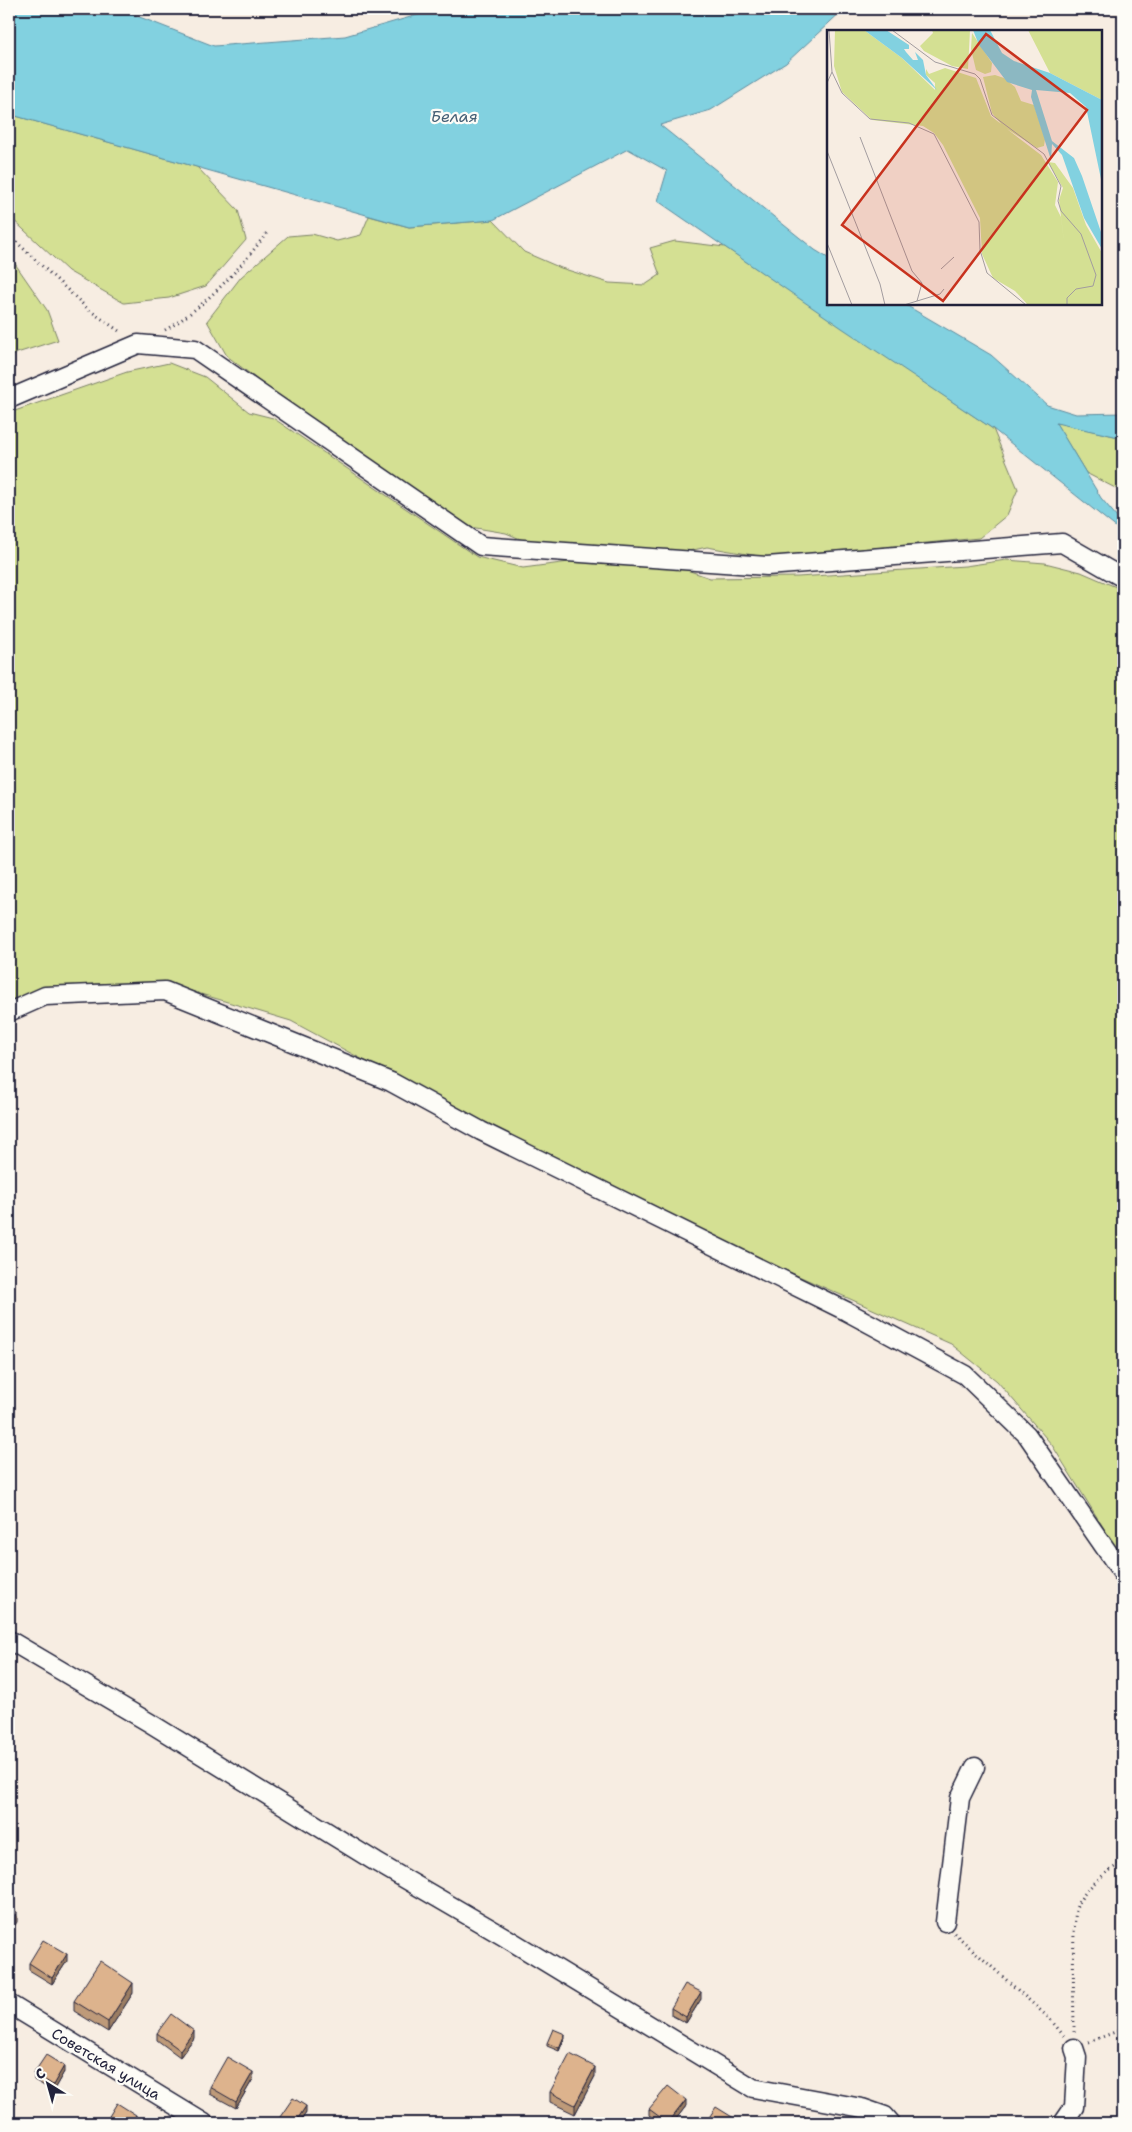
<svg xmlns="http://www.w3.org/2000/svg" width="1132" height="2132" font-family="'Shantell Sans',sans-serif">
	<style>
		.green { fill: #d4e093; stroke: #7b8167 }
		.water { fill: #82d1e0; stroke: #5c8b9e }
		.lines { fill: none; stroke-linecap: round; stroke-linejoin: round }
		.minor-casing { stroke: #22223b; stroke-width: 21 }
		.path { stroke: #22223b; stroke-width: 3; stroke-dasharray: 1 4; stroke-linecap: butt }
		.minor { stroke: #fdfcf7; stroke-width: 18 }
		.wall { fill: #be9a79; stroke: #22223b }
		.shaded-wall { fill: #9b7d63; stroke: #22223b }
		.building { fill: #ddb38d; stroke: #22223b }
		.labels { text-anchor: middle; dominant-baseline: central; stroke-width: 4.5; stroke-linejoin: round; paint-order: stroke }
		.street-label { font-size: 15px; fill: #22223b; stroke: #fdfcf7 }
		.water-label { font-size: 16px; font-style: italic; fill: #445f75; stroke: #fdfcf7 }
		.inset-road { fill: none; stroke: #a29c9f; stroke-width: 1 }
		.view { fill: #c8321e; fill-opacity: 0.15; stroke: #c8321e; stroke-width: 2.5 }
		.inset-edge { fill: none; stroke: #22223b; stroke-width: 2.5 }
	</style>
	<rect width="100%" height="100%" fill="#f7ede2"/>
	<filter id="ink" filterUnits="userSpaceOnUse"><feTurbulence type="fractalNoise" baseFrequency=".02" numOctaves="2"/><feDisplacementMap in="SourceGraphic" scale="10" xChannelSelector="R" yChannelSelector="G"/><feConvolveMatrix kernelMatrix="1 2 1 2 8 2 1 2 1" color-interpolation-filters="sRGB"/></filter>
	<g filter="url(#ink)">
		<g class="green">
			<polygon points="9,114 197,167 238,210 246,240 206,286 169,298 124,303 68,271 9,216"/>
			<polygon points="369,216 409,227 493,220 524,252 561,268 609,283 645,285 660,275 650,248 675,241 725,247 993,429 1018,489 1007,515 979,538 770,558 707,547 675,554 664,562 710,578 798,577 965,566 1006,560 1045,563 1081,572 1123,590 1123,1559 1052,1445 997,1381 951,1344 711,1237 597,1177 473,1119 291,1021 164,983 95,984 41,991 9,1004 9,413 127,372 169,363 205,377 249,412 273,418 477,557 523,568 569,562 608,552 542,548 506,533 470,527 286,402 227,356 207,321 241,277 288,236 312,234 337,241 361,235"/>
			<polygon points="9,255 47,310 58,340 17,353 9,360"/>
			<polygon points="1055,422 1123,438 1123,492 1086,473"/>
		</g>
		<polygon class="water" points="9,9 119,9 214,46 345,36 438,9 844,9 786,63 711,110 660,125 815,250 828,258 828,304 904,304 991,355 1047,405 1076,414 1123,413 1123,438 1056,423 1101,498 1123,524 1123,533 993,429 842,328 658,201 667,171 628,149 493,220 409,227 12,115 9,113"/>
		<g class="lines">
			<g class="minor-casing">
				<g id="minor">
					<polyline points="9,399 138,344 195,349 481,546 767,566 1062,543 1123,578"/>
					<polyline points="9,1012 45,996 165,991 391,1082 481,1131 846,1311 965,1375 1027,1435 1123,1574"/>
					<polyline points="9,1640 150,1723 376,1862 503,1936 753,2088 862,2108 885,2116 891,2123"/>
					<polyline points="945,1922 960,1798 975,1767"/>
					<polyline points="9,2004 204,2123"/>
					<polyline points="1063,2123 1074,2107 1077,2057 1074,2048"/>
				</g>
			</g>
			<g class="path">
				<polyline points="9,235 89,310 122,333"/>
				<path d="M 165,330 C 203,309 243,266 268,231"/>
				<polyline points="954,1933 1050,2019 1064,2036"/>
				<path d="M 1074,2032 C 1074,2011 1071,1917 1078,1903 C 1089,1885 1106,1872 1123,1862"/>
				<polyline points="1089,2042 1123,2029"/>
			</g>
			<use href="#minor" class="minor"/>
		</g>
		<g class="wall">
			<polygon points="67,1961 52,1984 29,1970 29,1963"/>
			<polygon points="133,1993 108,2032 74,2011 74,2001"/>
			<polygon points="701,1999 686,2023 671,2015 671,2008"/>
			<polygon points="157,2033 194,2038 180,2057 157,2040"/>
			<polygon points="565,2037 559,2051 547,2046 547,2043"/>
			<polygon points="64,2072 53,2091 34,2080 34,2073"/>
			<polygon points="595,2076 575,2114 550,2102 550,2092"/>
			<polygon points="253,2079 236,2108 210,2094 210,2087"/>
			<polygon points="686,2106 673,2123 659,2123 649,2115 649,2109"/>
			<polygon points="306,2113 299,2123 280,2123 280,2117"/>
		</g>
		<g class="shaded-wall">
			<polygon points="17,1912 17,1922 9,1934 9,1924"/>
			<polygon points="67,1954 67,1961 52,1984 52,1978"/>
			<polygon points="133,1983 133,1993 108,2032 108,2022"/>
			<polygon points="701,1992 701,1999 686,2023 686,2017"/>
			<polygon points="194,2031 194,2038 180,2057 180,2050"/>
			<polygon points="565,2034 565,2037 559,2051 559,2048"/>
			<polygon points="64,2066 64,2072 53,2091 53,2085"/>
			<polygon points="595,2067 595,2076 575,2114 575,2105"/>
			<polygon points="253,2072 253,2079 236,2108 236,2102"/>
			<polygon points="686,2100 686,2106 673,2123 668,2123"/>
			<polygon points="306,2106 306,2113 299,2123 295,2123"/>
			<polygon points="136,2115 136,2121 135,2123 131,2123"/>
		</g>
		<g class="building">
			<polygon points="9,1907 17,1912 9,1924"/>
			<polygon points="43,1940 67,1954 52,1978 29,1963"/>
			<polygon points="100,1961 133,1983 108,2022 74,2001"/>
			<polygon points="685,1984 701,1992 686,2017 671,2008"/>
			<polygon points="171,2014 194,2031 180,2050 157,2033"/>
			<polygon points="553,2029 565,2034 559,2048 547,2043"/>
			<polygon points="570,2054 595,2067 575,2105 550,2092"/>
			<polygon points="46,2055 64,2066 53,2085 34,2073"/>
			<polygon points="227,2057 253,2072 236,2102 210,2087"/>
			<polygon points="668,2086 686,2100 668,2123 649,2109"/>
			<polygon points="293,2098 306,2106 295,2123 290,2123 280,2117"/>
			<polygon points="117,2103 136,2115 131,2123 105,2123"/>
			<polygon points="716,2107 737,2120 735,2123 708,2123 706,2122"/>
		</g>
	</g>
	<g class="labels">
		<g class="street-label">
			<text transform="translate(106 2064) rotate(31)">Советская улица</text>
		</g>
		<g class="water-label">
			<text x="454" y="116">Белая</text>
		</g>
	</g>
	<g transform="translate(827 30)">
		<rect width="275" height="275" fill="#f7ede2"/>
		<path d="M 8,0 L 37,0 L 75,28 L 108,60 L 108,53 L 99,45 L 99,39 L 102,44 L 118,38 L 149,48 L 164,86 L 174,94 L 165,83 L 156,47 L 168,45 L 177,48 L 188,57 L 194,71 L 207,75 L 218,109 L 217,116 L 210,118 L 180,99 L 214,125 L 231,152 L 228,175 L 234,187 L 239,228 L 232,170 L 236,158 L 221,132 L 228,133 L 246,158 L 259,195 L 275,223 L 275,275 L 201,275 L 188,261 L 166,248 L 155,224 L 153,188 L 116,115 L 107,103 L 96,96 L 45,90 L 15,62 L 7,36 ZM 105,0 L 143,0 L 141,39 L 125,36 L 97,21 L 93,16 L 106,3 ZM 201,0 L 275,0 L 275,70 L 223,43 ZM 145,3 L 165,33 L 164,42 L 158,44 L 149,40 L 144,19 Z" fill="#d4e093"/>
		<path d="M 37,0 L 59,0 L 82,15 L 82,19 L 77,19 L 79,22 L 86,30 L 91,30 L 88,22 L 96,30 L 99,45 L 110,60 L 75,28 ZM 146,0 L 163,0 L 175,23 L 187,31 L 223,43 L 275,70 L 275,154 L 259,77 L 243,63 L 209,60 L 225,111 L 247,128 L 255,146 L 275,205 L 275,219 L 257,188 L 235,125 L 225,114 L 224,130 L 204,67 L 205,60 L 180,52 L 152,15 Z" fill="#82d1e0"/>
		<path class="inset-road" d="M 65,0 L 108,32 L 148,44 L 153,49 L 165,85 L 217,124 L 234,156 L 231,171 L 234,181 L 254,204 L 269,245 L 266,256 L 249,259 L 240,268 L 240,275M 5,42 L 15,63 L 43,89 L 82,93 L 107,104 L 152,192 L 153,220 L 160,243 L 199,275M 0,53 L 5,42 L 2,0M 33,107 L 85,241 L 95,253 L 90,271M 0,121 L 53,254 L 58,275M 0,213 L 25,275M 114,239 L 127,227M 77,275 L 113,264 L 117,259"/>
		<path class="view" d="M 159,4 L 260,80 L 116,271 L 15,195 Z"/>
		<rect width="275" height="275" class="inset-edge"/>
	</g>
	<rect width="1132" height="2132" fill="none" stroke="#fdfcf7" stroke-width="30"/>
	<rect x="15" y="15" width="1102" height="2102" fill="none" stroke="#22223b" stroke-width="2" filter="url(#ink)"/>
	<g transform="translate(48 2084) rotate(323)" stroke="#fdfcf7" stroke-width="4" paint-order="stroke">
	<path d="M0-4L9 19L0 12L-9 19Z" fill="#22223b"/>
	<text y="-8" font-size="14" font-weight="bold" text-anchor="middle" fill="#22223b">С</text>
	</g>
</svg>
